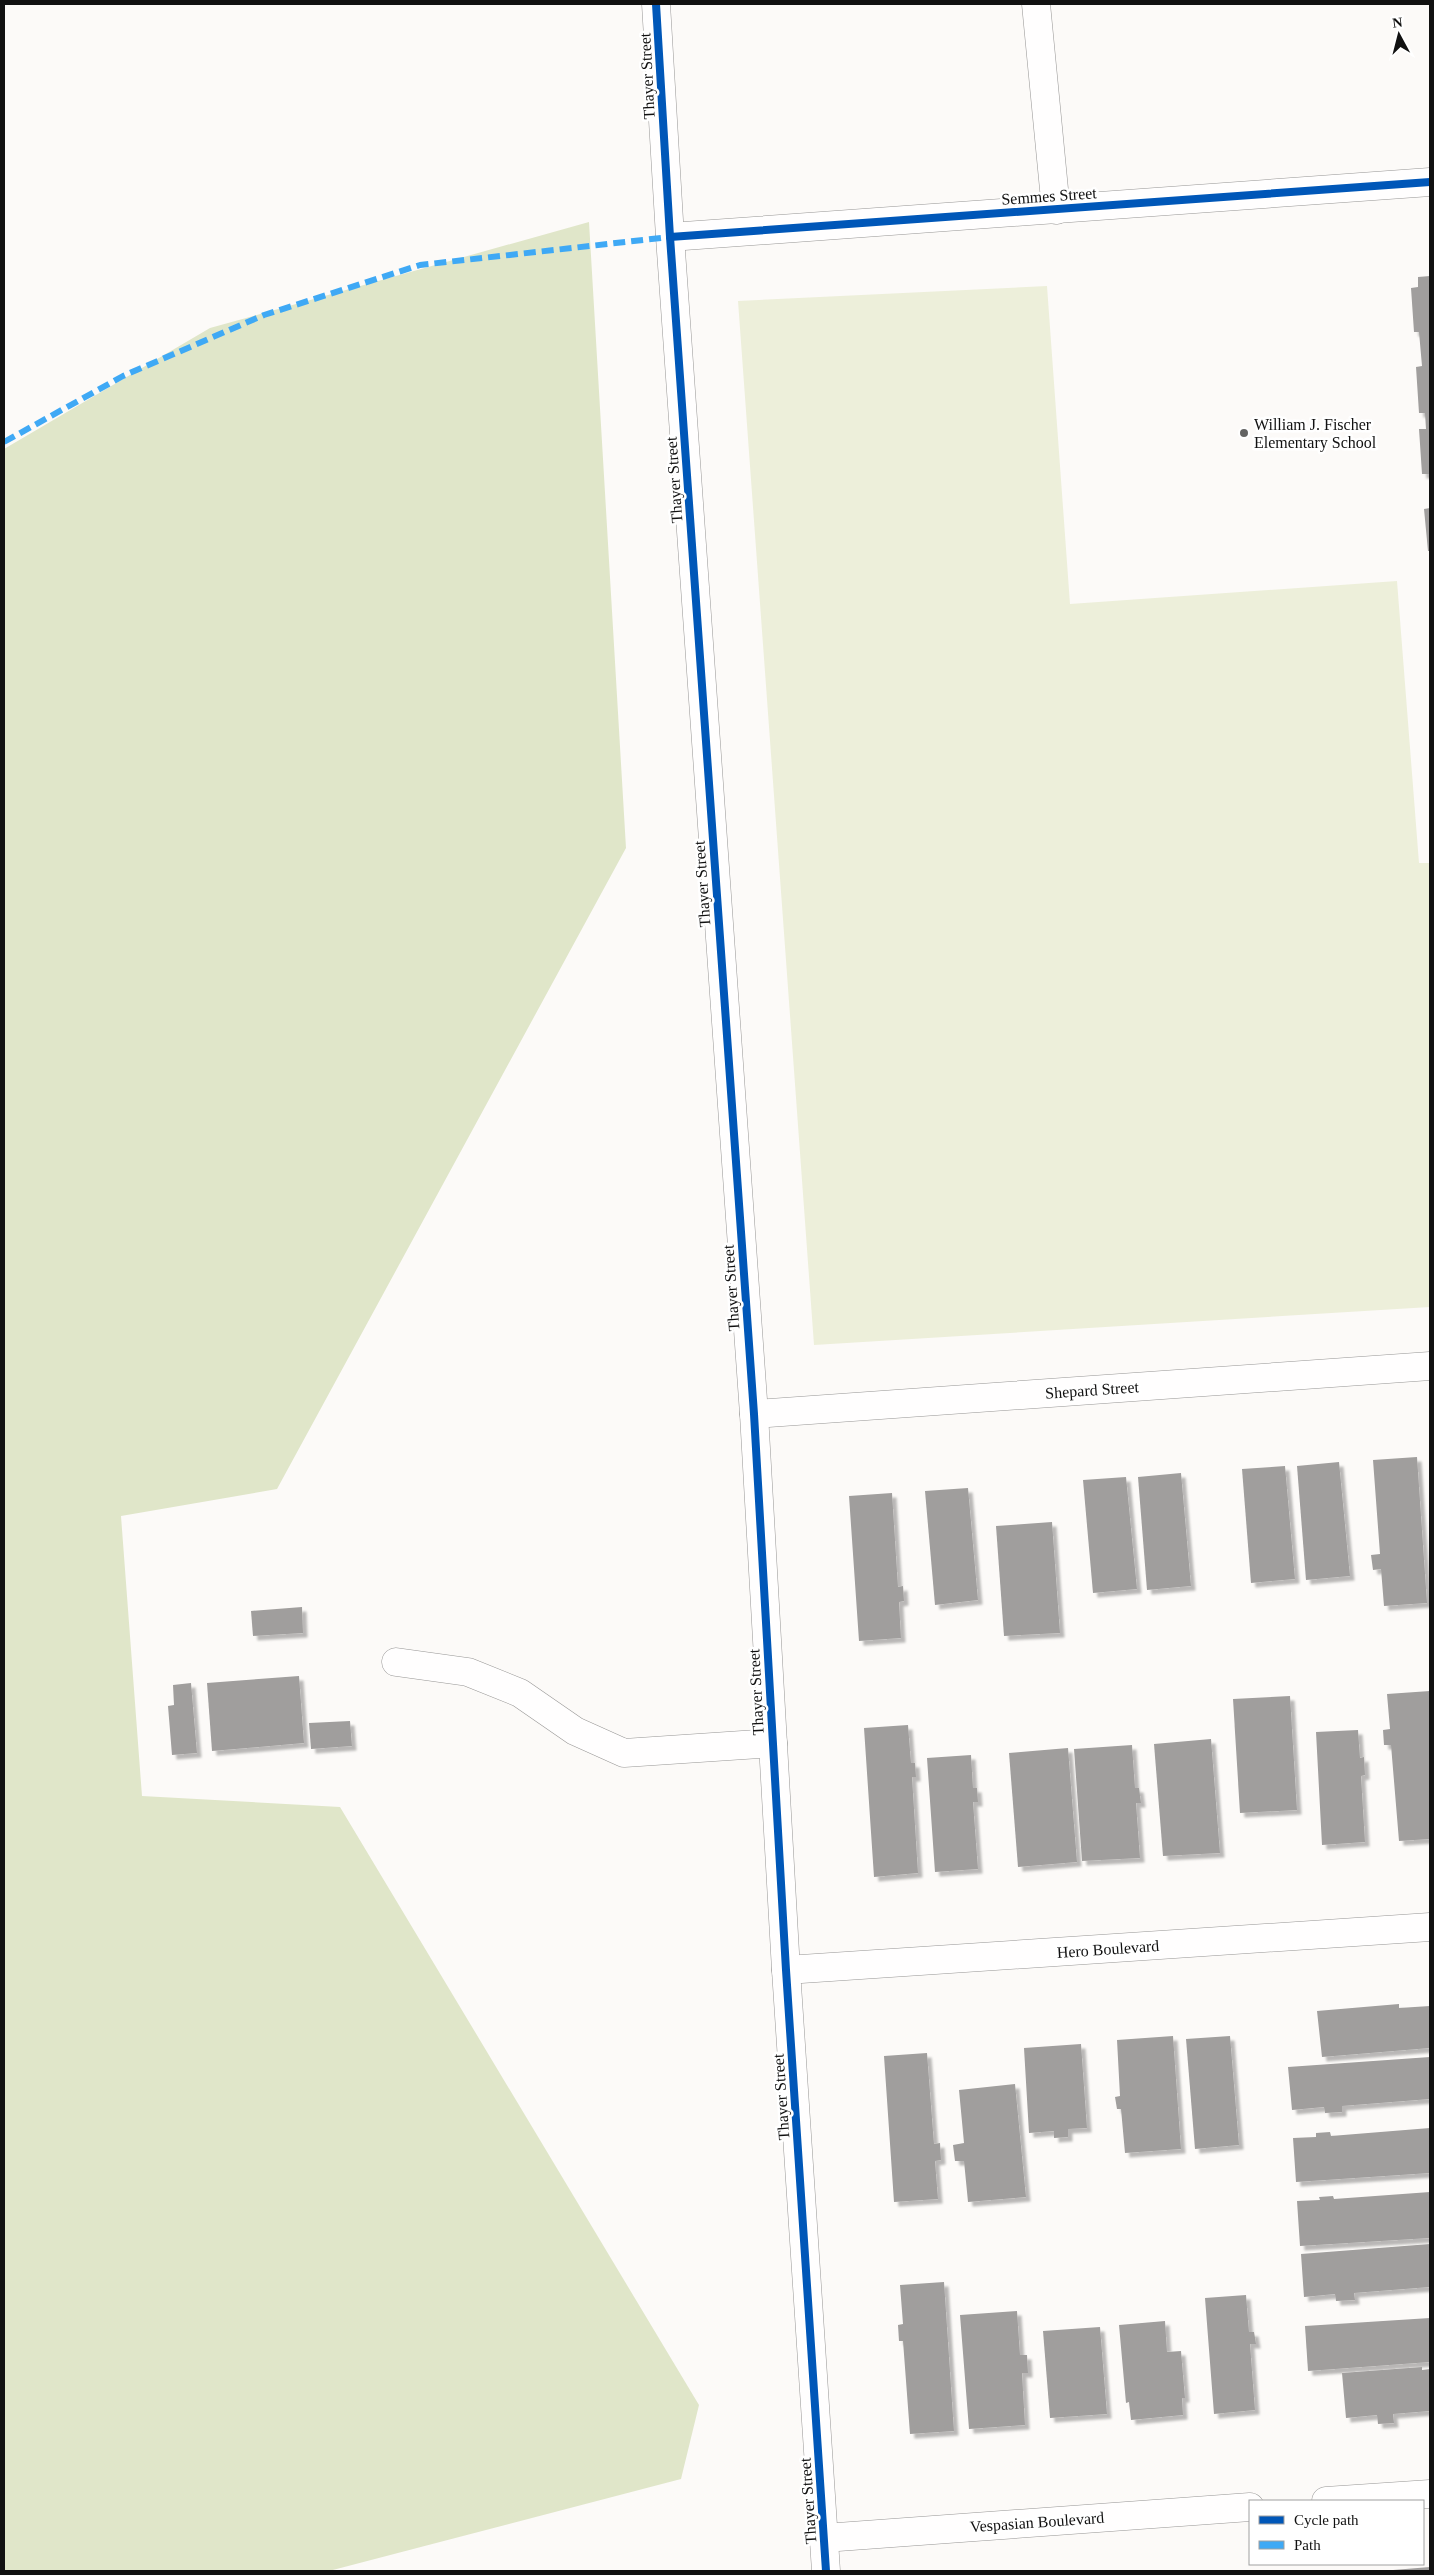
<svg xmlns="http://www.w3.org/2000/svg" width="1434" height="2575" font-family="'Times New Roman',serif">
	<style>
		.green { fill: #edefda }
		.forest { fill: #e0e6c9 }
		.building { fill: #a09e9d; filter: url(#shadow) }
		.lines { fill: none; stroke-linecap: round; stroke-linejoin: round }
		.minor-casing { stroke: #979695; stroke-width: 29 }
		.minor { stroke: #fffefe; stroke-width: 28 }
		.quiet { stroke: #3fa9f5; stroke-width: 6; stroke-dasharray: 12 6; stroke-linecap: butt }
		.cycleway-casing { stroke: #fff; stroke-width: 11 }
		.cycleway { stroke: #0057b8; stroke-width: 8 }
		.poi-dot { fill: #636362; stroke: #fff; stroke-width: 2 }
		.labels { text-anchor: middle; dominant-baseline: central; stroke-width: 5; stroke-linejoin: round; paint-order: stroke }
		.street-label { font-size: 16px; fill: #111; stroke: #fff }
		.poi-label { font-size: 16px; fill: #111; stroke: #fff; text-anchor: start }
	</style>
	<defs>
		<filter id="shadow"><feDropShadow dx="4.5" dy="4.5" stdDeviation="1" flood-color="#0004"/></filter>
	</defs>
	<rect width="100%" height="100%" fill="#fcfaf8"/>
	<polygon class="green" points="1047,286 1070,604 1397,581 1419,863 1430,863 1430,1307 814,1345 738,301"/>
	<polygon class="forest" points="589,222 626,848 277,1489 121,1516 142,1796 340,1807 699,2405 681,2479 329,2571 4,2571 4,449 210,328"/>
	<g class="building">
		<polygon points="1430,276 1430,474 1422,474 1419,429 1426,429 1425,413 1419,413 1416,367 1422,366 1419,332 1414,332 1411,288 1418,287 1418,277"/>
		<polygon points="1430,508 1430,551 1428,551 1424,509"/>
		<polygon points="1417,1457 1427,1603 1384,1606 1381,1569 1373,1570 1371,1555 1380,1554 1373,1460"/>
		<polygon points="1339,1462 1350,1576 1306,1580 1297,1466"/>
		<polygon points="1285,1466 1295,1579 1251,1583 1242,1469"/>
		<polygon points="1181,1473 1191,1586 1147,1590 1138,1477"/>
		<polygon points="1126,1477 1137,1589 1093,1593 1083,1480"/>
		<polygon points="968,1488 978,1600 935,1605 925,1491"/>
		<polygon points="892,1493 898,1587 903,1586 904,1601 899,1602 901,1638 859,1641 849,1496"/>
		<polygon points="1052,1522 1060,1633 1004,1636 996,1526"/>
		<polygon points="302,1607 303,1633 253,1636 251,1611"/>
		<polygon points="299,1676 304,1743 212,1751 207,1683"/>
		<polygon points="191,1683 197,1753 172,1755 168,1706 174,1705 173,1685"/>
		<polygon points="1430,1691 1430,1839 1399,1841 1391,1745 1384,1745 1383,1730 1390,1729 1387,1694"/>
		<polygon points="1290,1696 1297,1810 1240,1813 1233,1699"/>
		<polygon points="350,1721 352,1746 311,1749 309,1723"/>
		<polygon points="908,1725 911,1763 915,1763 916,1777 912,1777 918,1873 874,1877 864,1728"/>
		<polygon points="1358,1730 1360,1758 1364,1757 1365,1775 1361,1776 1365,1842 1322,1845 1316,1732"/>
		<polygon points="1211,1739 1220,1853 1163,1856 1154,1744"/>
		<polygon points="1132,1745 1135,1788 1139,1788 1141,1803 1136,1803 1140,1858 1082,1861 1074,1749"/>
		<polygon points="1068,1748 1077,1862 1018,1867 1009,1753"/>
		<polygon points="971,1755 973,1788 977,1788 978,1802 973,1802 978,1869 935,1872 927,1758"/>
		<polygon points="1399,2004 1399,2008 1430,2006 1430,2048 1322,2057 1317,2011"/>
		<polygon points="1173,2036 1181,2149 1125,2153 1121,2109 1117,2109 1115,2097 1120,2096 1117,2040"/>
		<polygon points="1230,2036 1239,2145 1195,2149 1186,2039"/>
		<polygon points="1081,2044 1087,2128 1068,2129 1068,2137 1054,2138 1054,2131 1029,2133 1024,2048"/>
		<polygon points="927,2053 934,2144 940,2143 941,2160 935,2161 938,2199 894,2202 884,2056"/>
		<polygon points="1430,2057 1430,2099 1342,2106 1342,2112 1325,2113 1324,2107 1292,2110 1288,2067"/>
		<polygon points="1015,2084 1026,2197 968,2202 964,2161 955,2161 953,2145 964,2143 959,2090"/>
		<polygon points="1430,2128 1430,2173 1296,2182 1293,2138 1316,2137 1316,2133 1330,2132 1331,2136"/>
		<polygon points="1430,2192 1430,2238 1300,2246 1297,2201 1320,2200 1319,2197 1333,2196 1334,2199"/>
		<polygon points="1430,2244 1430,2287 1354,2293 1355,2300 1336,2301 1335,2294 1304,2297 1301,2254"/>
		<polygon points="944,2282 954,2431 910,2434 903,2341 899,2341 898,2325 903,2324 900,2285"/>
		<polygon points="1246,2295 1249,2332 1254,2332 1256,2344 1250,2344 1255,2410 1214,2414 1205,2298"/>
		<polygon points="1017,2311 1020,2355 1027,2355 1028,2373 1022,2373 1025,2425 969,2429 960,2315"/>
		<polygon points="1430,2318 1430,2362 1308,2371 1305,2326"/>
		<polygon points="1165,2321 1167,2352 1181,2351 1185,2398 1182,2398 1183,2415 1131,2420 1129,2402 1126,2403 1119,2325"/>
		<polygon points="1100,2327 1107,2414 1050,2418 1043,2331"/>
		<polygon points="1422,2367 1422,2370 1430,2369 1430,2411 1393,2414 1394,2423 1378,2424 1377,2415 1346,2418 1342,2373"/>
		<polygon points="1430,2567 1430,2571 1393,2571 1393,2570"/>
	</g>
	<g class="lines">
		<g class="minor-casing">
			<g id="minor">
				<polyline points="656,4 670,237 754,1414 786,1970 826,2571"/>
				<polyline points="1036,4 1056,210"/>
				<polyline points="670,237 1430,182"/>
				<polyline points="754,1414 1430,1366"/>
				<polyline points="396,1662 468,1672 520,1693 575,1731 624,1753 773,1743"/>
				<polyline points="786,1970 1430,1927"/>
				<polyline points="1326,2501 1430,2494"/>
				<polyline points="824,2538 1250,2507"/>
			</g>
		</g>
		<use href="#minor" class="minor"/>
		<polyline class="quiet" points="4,442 123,376 264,315 420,265 670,237"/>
		<g class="cycleway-casing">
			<g id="cycleway">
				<polyline points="656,4 670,237 754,1414 786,1970 826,2571"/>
				<polyline points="670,237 1430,182"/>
			</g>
		</g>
		<use href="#cycleway" class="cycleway"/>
	</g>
	<circle class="poi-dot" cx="1244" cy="433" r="5"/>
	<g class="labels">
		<g class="street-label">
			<text transform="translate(647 76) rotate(-93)">Thayer Street</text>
			<text transform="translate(1049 196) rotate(-4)">Semmes Street</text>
			<text transform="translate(674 480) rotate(-94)">Thayer Street</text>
			<text transform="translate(702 884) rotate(-94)">Thayer Street</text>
			<text transform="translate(731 1288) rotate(-94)">Thayer Street</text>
			<text transform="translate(1092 1390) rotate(-4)">Shepard Street</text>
			<text transform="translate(756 1692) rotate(-93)">Thayer Street</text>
			<text transform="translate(1108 1949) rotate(-4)">Hero Boulevard</text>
			<text transform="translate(781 2097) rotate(-94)">Thayer Street</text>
			<text transform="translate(808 2501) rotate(-94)">Thayer Street</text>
			<text transform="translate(1037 2522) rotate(-4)">Vespasian Boulevard</text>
		</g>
		<g class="poi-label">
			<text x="1254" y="424">William J. Fischer<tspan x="1254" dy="18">Elementary School</tspan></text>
		</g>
	</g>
	<rect width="1434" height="2575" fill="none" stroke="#111111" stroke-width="10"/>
	<rect x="1249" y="2500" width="175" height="65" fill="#ffffff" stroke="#a0a0a0"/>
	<rect x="1259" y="2516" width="25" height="8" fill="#0057b8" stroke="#a0a0a0"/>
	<text x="1294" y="2525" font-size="15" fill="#111111">Cycle path</text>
	<rect x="1259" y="2541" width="25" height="8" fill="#3fa9f5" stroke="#a0a0a0"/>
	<text x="1294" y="2550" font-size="15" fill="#111111">Path</text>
	<g transform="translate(1399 35) rotate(353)" stroke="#ffffff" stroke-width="4" paint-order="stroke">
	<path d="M0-4L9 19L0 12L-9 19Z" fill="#111111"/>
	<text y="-8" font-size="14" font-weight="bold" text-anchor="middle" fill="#111111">N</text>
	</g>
</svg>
